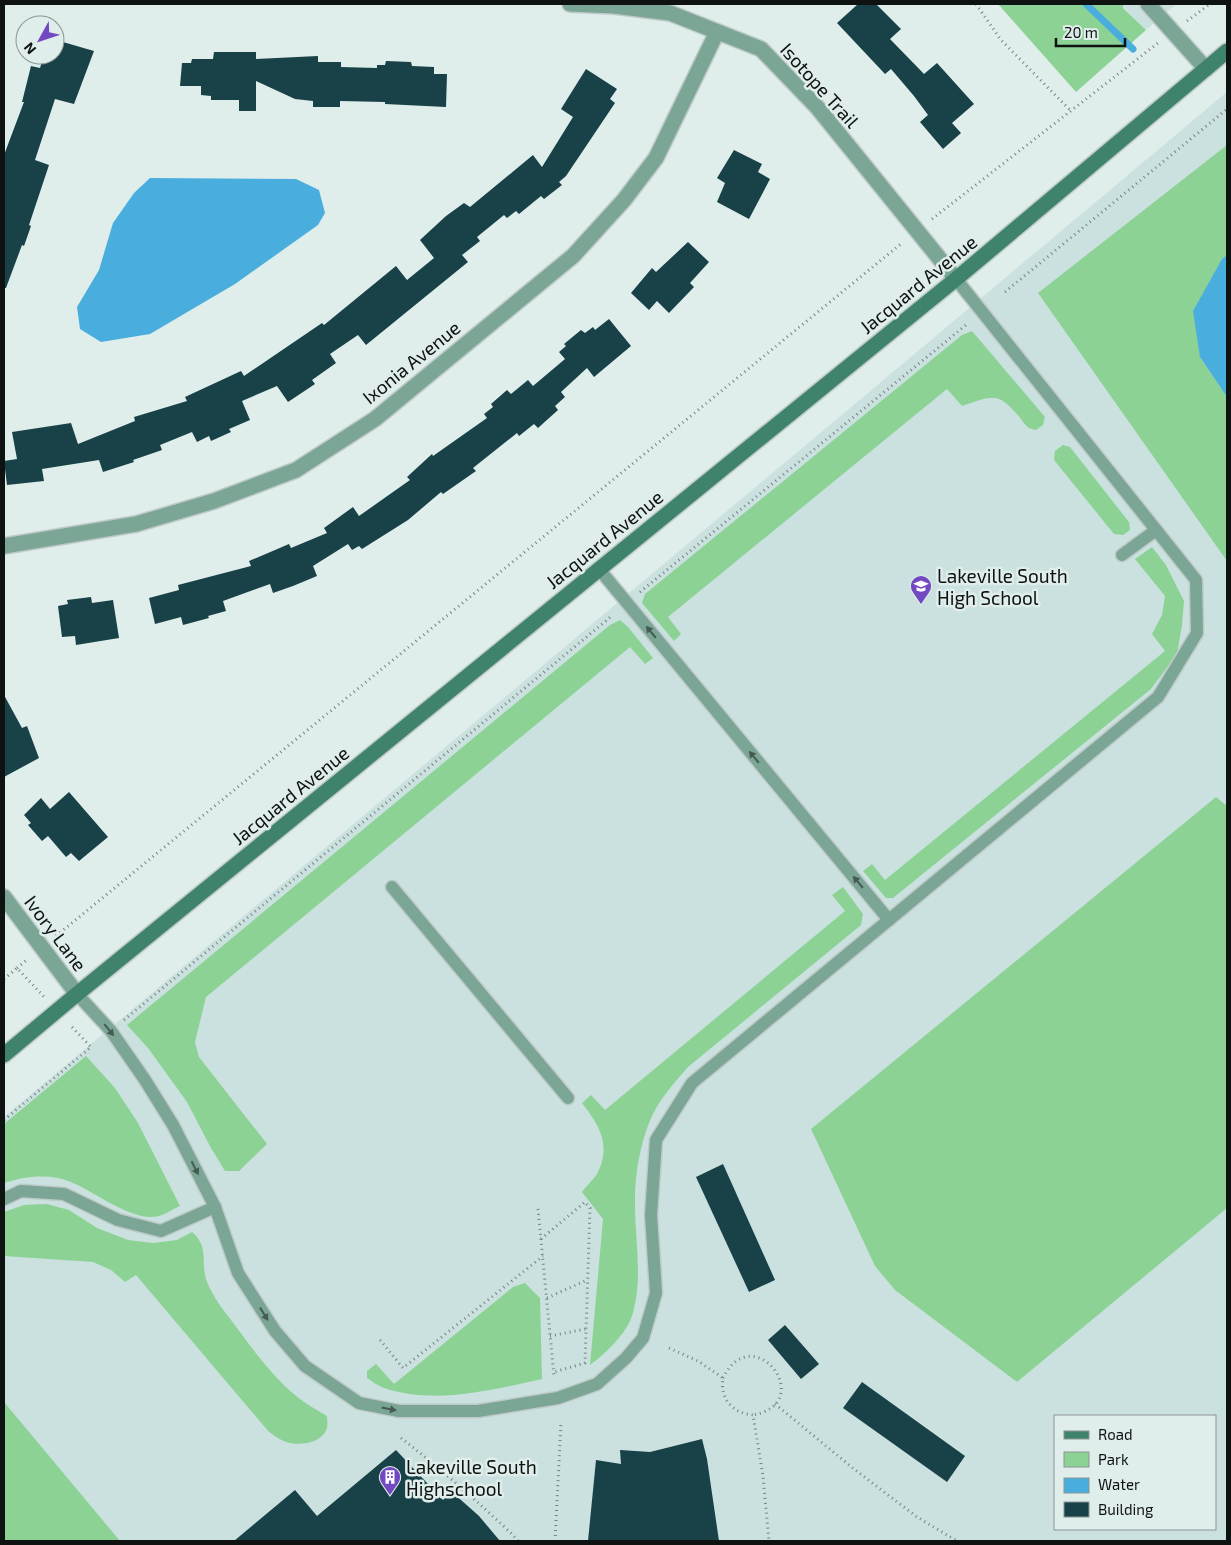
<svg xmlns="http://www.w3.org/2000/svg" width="1231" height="1545" font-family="'Exo 2',sans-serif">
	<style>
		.built { fill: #cae1df; fill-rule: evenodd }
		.green { fill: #8dd295 }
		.water { fill: #49aedd }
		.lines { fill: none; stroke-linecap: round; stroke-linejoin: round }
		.stream { stroke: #49aedd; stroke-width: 7 }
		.building { fill: #184148 }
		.lane-casing { stroke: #becac8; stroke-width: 15 }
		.street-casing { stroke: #becac8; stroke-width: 18 }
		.secondary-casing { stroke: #becac8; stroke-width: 18 }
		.path { stroke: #788281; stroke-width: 3; stroke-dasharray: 1 4; stroke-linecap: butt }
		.lane { stroke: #7ba594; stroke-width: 12 }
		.street { stroke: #7ba594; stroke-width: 15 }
		.secondary { stroke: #40836c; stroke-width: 15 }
		.oneway { fill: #445c53 }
		.labels { text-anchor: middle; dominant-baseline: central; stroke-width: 5; stroke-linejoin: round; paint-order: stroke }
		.street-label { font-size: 19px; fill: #0e1312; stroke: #dfedeb }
		.poi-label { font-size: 19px; fill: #0e1312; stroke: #dfedeb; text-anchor: start }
	</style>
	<rect width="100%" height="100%" fill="#dfedeb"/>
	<g class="built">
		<polygon points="1120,4 1176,4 1146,30"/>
		<path d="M 1227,92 L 1227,1541 L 4,1541 L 4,1117 ZM 1055,1416 L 1215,1416 L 1215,1529 L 1055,1529 Z"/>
	</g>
	<g class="green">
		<polygon points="998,4 1123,4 1123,8 1146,30 1076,92"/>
		<polygon points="1227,145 1227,255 1222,259 1200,357 1227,397 1227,561 1038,293"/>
		<path d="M 972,331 L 1045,417 L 1043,425 L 1036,430 C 1028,429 1026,426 1021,419 C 998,391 995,395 962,406 L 947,389 L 668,617 L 681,634 L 674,641 L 642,603 L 645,594 L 962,335 Z"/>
		<polygon points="1063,445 1070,447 1129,522 1130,530 1123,535 1114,534 1054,460 1055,451"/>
		<polygon points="1152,547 1166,565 1184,601 1182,625 1177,654 1151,689 893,898 886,898 863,871 872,864 885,880 1165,651 1152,634 1162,615 1165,596 1135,559"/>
		<polygon points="620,620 628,627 653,658 645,664 630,647 206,997 195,1042 199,1057 267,1144 239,1171 225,1171 211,1148 187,1102 148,1048 127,1025 610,625"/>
		<polygon points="1216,797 1227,806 1227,1208 1017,1382 895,1290 875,1266 811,1129"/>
		<path d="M 843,887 L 863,914 L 861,925 L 688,1067 C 673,1084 657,1102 649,1123 C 640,1146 635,1174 635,1198 C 634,1237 644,1278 632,1316 C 626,1334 605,1354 590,1365 L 603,1219 L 582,1192 C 586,1186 593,1180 597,1174 C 612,1145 599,1125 582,1103 L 591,1095 L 605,1110 L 845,911 L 832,895 Z"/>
		<path d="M 86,1056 L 115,1088 L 138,1123 L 180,1206 C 173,1209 166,1214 159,1216 C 134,1223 95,1192 71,1182 C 50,1173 25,1176 4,1183 L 4,1124 Z"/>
		<path d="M 47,1204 L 69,1210 L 97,1228 L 128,1240 L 153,1243 L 177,1240 L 192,1232 C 210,1247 200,1264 207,1282 C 213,1297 224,1311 234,1324 C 253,1350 277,1383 304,1402 C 311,1407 319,1411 327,1416 C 327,1419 328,1425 327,1428 C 322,1444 299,1446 286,1442 C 280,1440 274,1435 269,1432 L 136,1275 L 125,1282 L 111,1270 L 93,1262 L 4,1256 L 4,1212 L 24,1205 Z"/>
		<path d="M 525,1283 L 540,1298 L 542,1379 C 491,1390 435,1405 384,1388 C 378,1386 372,1381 367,1378 L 367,1371 L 376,1364 L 394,1384 L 513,1287 Z"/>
		<polygon points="4,1402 120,1541 4,1541"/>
	</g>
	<g class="water">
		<polygon points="150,178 296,179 319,190 325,213 318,225 235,284 150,334 101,342 80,329 77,307 99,270 113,223 134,193"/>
		<polygon points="1227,255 1227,397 1200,357 1193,311 1222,259"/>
	</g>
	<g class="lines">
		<polyline class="stream" points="1086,4 1133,49"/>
	</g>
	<g class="building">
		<polygon points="858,4 876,4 901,29 890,39 924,74 937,63 974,104 952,123 961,133 943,149 920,122 928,115 914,96 891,69 885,74 837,23"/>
		<polygon points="56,40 94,51 74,104 55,99 35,160 49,165 29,225 31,226 24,246 22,245 6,288 4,288 4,155 24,102 22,102 31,66 40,68 44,55 55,55"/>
		<polygon points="214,52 256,52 256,59 318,56 318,62 341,62 341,67 377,68 377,65 385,65 386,61 411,62 412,66 434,67 434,74 447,74 446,107 385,104 385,102 340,101 340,107 313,107 313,101 295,99 256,81 256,111 239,111 239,100 211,100 211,96 201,95 201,86 180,86 182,63 191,63 192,59 213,59"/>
		<polygon points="586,69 617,89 610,99 615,103 566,176 559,182 562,185 544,199 541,196 519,214 516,211 507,218 504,215 477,237 480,241 462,255 468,262 366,345 358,335 330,354 336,363 312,380 315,384 288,402 277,386 242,401 250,420 229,429 231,432 211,441 209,436 197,442 192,432 160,445 162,450 133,460 134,462 103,472 99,460 42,469 44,481 7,485 4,461 17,459 12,432 71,423 78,444 135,421 134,417 187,401 185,397 241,371 244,376 322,323 324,325 396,266 407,280 434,258 420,240 446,216 464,203 470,207 533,155 542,167 573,117 561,109"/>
		<polygon points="734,150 762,164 758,172 770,179 749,219 717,202 725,183 717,178"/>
		<polygon points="688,242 709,262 690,283 694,287 669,313 657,301 649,310 631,293 652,268 656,272"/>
		<polygon points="609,319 631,346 594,377 587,368 561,392 565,397 555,406 558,410 538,428 534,424 519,436 517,433 473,468 476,471 443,494 441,492 408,520 362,549 359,546 352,550 348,544 313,566 317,576 293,586 273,593 270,584 223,601 226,611 208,616 209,618 183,625 181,617 155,624 149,598 179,590 178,585 251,566 249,561 289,544 291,548 327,533 324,528 353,507 359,516 410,480 407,477 432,454 433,456 487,418 484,414 493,407 491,404 507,390 511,394 528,380 533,386 565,359 559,352 566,346 564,344 581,330 585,333 593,327 595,330"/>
		<polygon points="91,597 92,603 113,600 119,638 76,645 75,636 62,637 58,606 68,604 67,600"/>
		<polygon points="4,695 22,728 27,726 39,758 4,777"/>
		<polygon points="69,792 108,837 79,861 71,853 66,857 48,836 42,841 28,825 31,823 24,815 41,798 50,809"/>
		<polygon points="723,1164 775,1280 749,1292 696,1177"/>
		<polygon points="785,1325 819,1364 801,1379 768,1340"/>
		<polygon points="862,1382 965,1456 947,1482 843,1408"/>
		<polygon points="702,1439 707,1459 719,1541 588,1541 596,1460 621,1464 620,1450 650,1452"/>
		<polygon points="396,1450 443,1500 452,1492 479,1516 500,1541 234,1541 295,1490 317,1516"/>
	</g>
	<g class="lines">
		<g class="lane-casing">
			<g id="lane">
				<polyline points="1122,555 1156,530"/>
				<polyline points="599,569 889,920"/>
				<polyline points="392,887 568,1098"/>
				<polyline points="77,994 111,1031 145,1080 173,1125 215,1207 238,1273 275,1331 305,1366 359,1403 399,1411 478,1411 558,1398 597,1384 626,1358 643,1338 656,1293 651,1215 656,1140 692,1083 1158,697 1197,633 1196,580 956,279"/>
				<polyline points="4,1199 21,1191 64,1194 118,1220 161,1231 215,1207"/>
			</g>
		</g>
		<g class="street-casing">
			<g id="street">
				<polyline points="570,4 614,6 670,13 761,49 817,107 956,279"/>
				<polyline points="1148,4 1206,69"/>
				<polyline points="4,546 136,524 214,501 296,470 375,419 573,256 624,200 656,158 717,32"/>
				<polyline points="4,897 77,994"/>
			</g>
		</g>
		<g class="secondary-casing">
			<polyline id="secondary" points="4,1055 77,994 956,279 1227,51"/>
		</g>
		<g class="path">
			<polyline points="976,4 1001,40 1071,111"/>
			<polyline points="1187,21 1210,4"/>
			<polyline points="932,219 1158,43"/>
			<polyline points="1005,292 1227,109"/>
			<polyline points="640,592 966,325"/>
			<polyline points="56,936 902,243"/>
			<polyline points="17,968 28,959"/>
			<polyline points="4,979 17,968 45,998"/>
			<polyline points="124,1020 613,615"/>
			<polyline points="4,1120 91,1047 70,1025"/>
			<polyline points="538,1209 554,1376"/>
			<polyline points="541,1239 585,1202 590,1208 585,1363 554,1372"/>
			<polyline points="547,1298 587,1280"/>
			<polyline points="550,1336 586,1329"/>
			<polyline points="380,1340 403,1368 543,1256"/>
			<path d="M 669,1348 L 698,1361 L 723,1378 C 720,1399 732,1413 753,1415 L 763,1476 L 769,1541"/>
			<path d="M 723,1378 C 753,1317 819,1403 753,1415"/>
			<polyline points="775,1404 854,1469 917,1517 957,1541"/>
			<path d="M 401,1438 C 440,1468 477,1501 513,1535 L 518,1541"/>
			<polyline points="555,1541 561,1423"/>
		</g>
		<use href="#lane" class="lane"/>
		<use href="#street" class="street"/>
		<use href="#secondary" class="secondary"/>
	</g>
	<defs><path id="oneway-solid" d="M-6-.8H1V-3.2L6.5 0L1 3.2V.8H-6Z" transform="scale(1.25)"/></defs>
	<g class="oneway">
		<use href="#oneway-solid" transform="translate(651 632) rotate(-130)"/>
		<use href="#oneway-solid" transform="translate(754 757) rotate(-130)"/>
		<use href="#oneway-solid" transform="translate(858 882) rotate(-130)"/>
		<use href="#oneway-solid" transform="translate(109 1030) rotate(51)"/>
		<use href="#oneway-solid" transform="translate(195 1168) rotate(63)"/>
		<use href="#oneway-solid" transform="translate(264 1314) rotate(58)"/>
		<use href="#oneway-solid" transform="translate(389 1409) rotate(11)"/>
	</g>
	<defs>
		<g id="school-pin" transform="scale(1.125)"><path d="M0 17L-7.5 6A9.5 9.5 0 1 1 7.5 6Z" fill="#7349c2" stroke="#dfedeb"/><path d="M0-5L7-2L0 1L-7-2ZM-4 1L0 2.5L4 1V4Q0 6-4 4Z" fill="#fff"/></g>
		<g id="building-pin" transform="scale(1.125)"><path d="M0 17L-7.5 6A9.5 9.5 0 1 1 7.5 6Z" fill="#7349c2" stroke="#dfedeb"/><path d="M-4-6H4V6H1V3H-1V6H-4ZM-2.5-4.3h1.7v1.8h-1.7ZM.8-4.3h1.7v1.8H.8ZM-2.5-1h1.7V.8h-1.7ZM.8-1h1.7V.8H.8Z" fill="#fff"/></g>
	</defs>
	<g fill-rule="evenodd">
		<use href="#school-pin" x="921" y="586"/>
		<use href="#building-pin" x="390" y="1477"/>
	</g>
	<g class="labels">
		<g class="street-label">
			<text transform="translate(820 85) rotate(48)">Isotope Trail</text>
			<text transform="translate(918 284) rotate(-39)">Jacquard Avenue</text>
			<text transform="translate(411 362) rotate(-39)">Ixonia Avenue</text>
			<text transform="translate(604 539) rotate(-39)">Jacquard Avenue</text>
			<text transform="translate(290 795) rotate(-39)">Jacquard Avenue</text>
			<text transform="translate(56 933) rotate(53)">Ivory Lane</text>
		</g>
		<g class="poi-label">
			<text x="937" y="575">Lakeville South<tspan x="937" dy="22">High School</tspan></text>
			<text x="406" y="1466">Lakeville South<tspan x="406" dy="22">Highschool</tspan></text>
		</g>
	</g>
	<rect width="1231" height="1545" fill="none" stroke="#0e1312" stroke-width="10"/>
	<rect x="1054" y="1415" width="162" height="115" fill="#dfedeb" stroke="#8b9694"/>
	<rect x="1064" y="1431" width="25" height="8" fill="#40836c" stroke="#8b9694"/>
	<text x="1098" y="1440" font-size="15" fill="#0e1312">Road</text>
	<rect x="1064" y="1452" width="25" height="15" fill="#8dd295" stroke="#8b9694"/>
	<text x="1098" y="1465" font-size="15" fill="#0e1312">Park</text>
	<rect x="1064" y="1478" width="25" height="15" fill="#49aedd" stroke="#8b9694"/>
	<text x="1098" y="1490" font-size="15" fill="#0e1312">Water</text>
	<rect x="1064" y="1502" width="25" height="15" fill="#184148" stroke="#8b9694"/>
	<text x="1098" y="1515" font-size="15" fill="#0e1312">Building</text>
	<g transform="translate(40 40) rotate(230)"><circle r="24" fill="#dfedeb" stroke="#8b9694"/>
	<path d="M0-4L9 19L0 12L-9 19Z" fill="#7349c2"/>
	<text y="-8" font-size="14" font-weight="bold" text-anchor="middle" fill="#0e1312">N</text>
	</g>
	<path d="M1056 38v8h69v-8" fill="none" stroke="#0e1312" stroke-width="2.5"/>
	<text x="1064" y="38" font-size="15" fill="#0e1312" stroke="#dfedeb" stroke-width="4" paint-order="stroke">20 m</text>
</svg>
